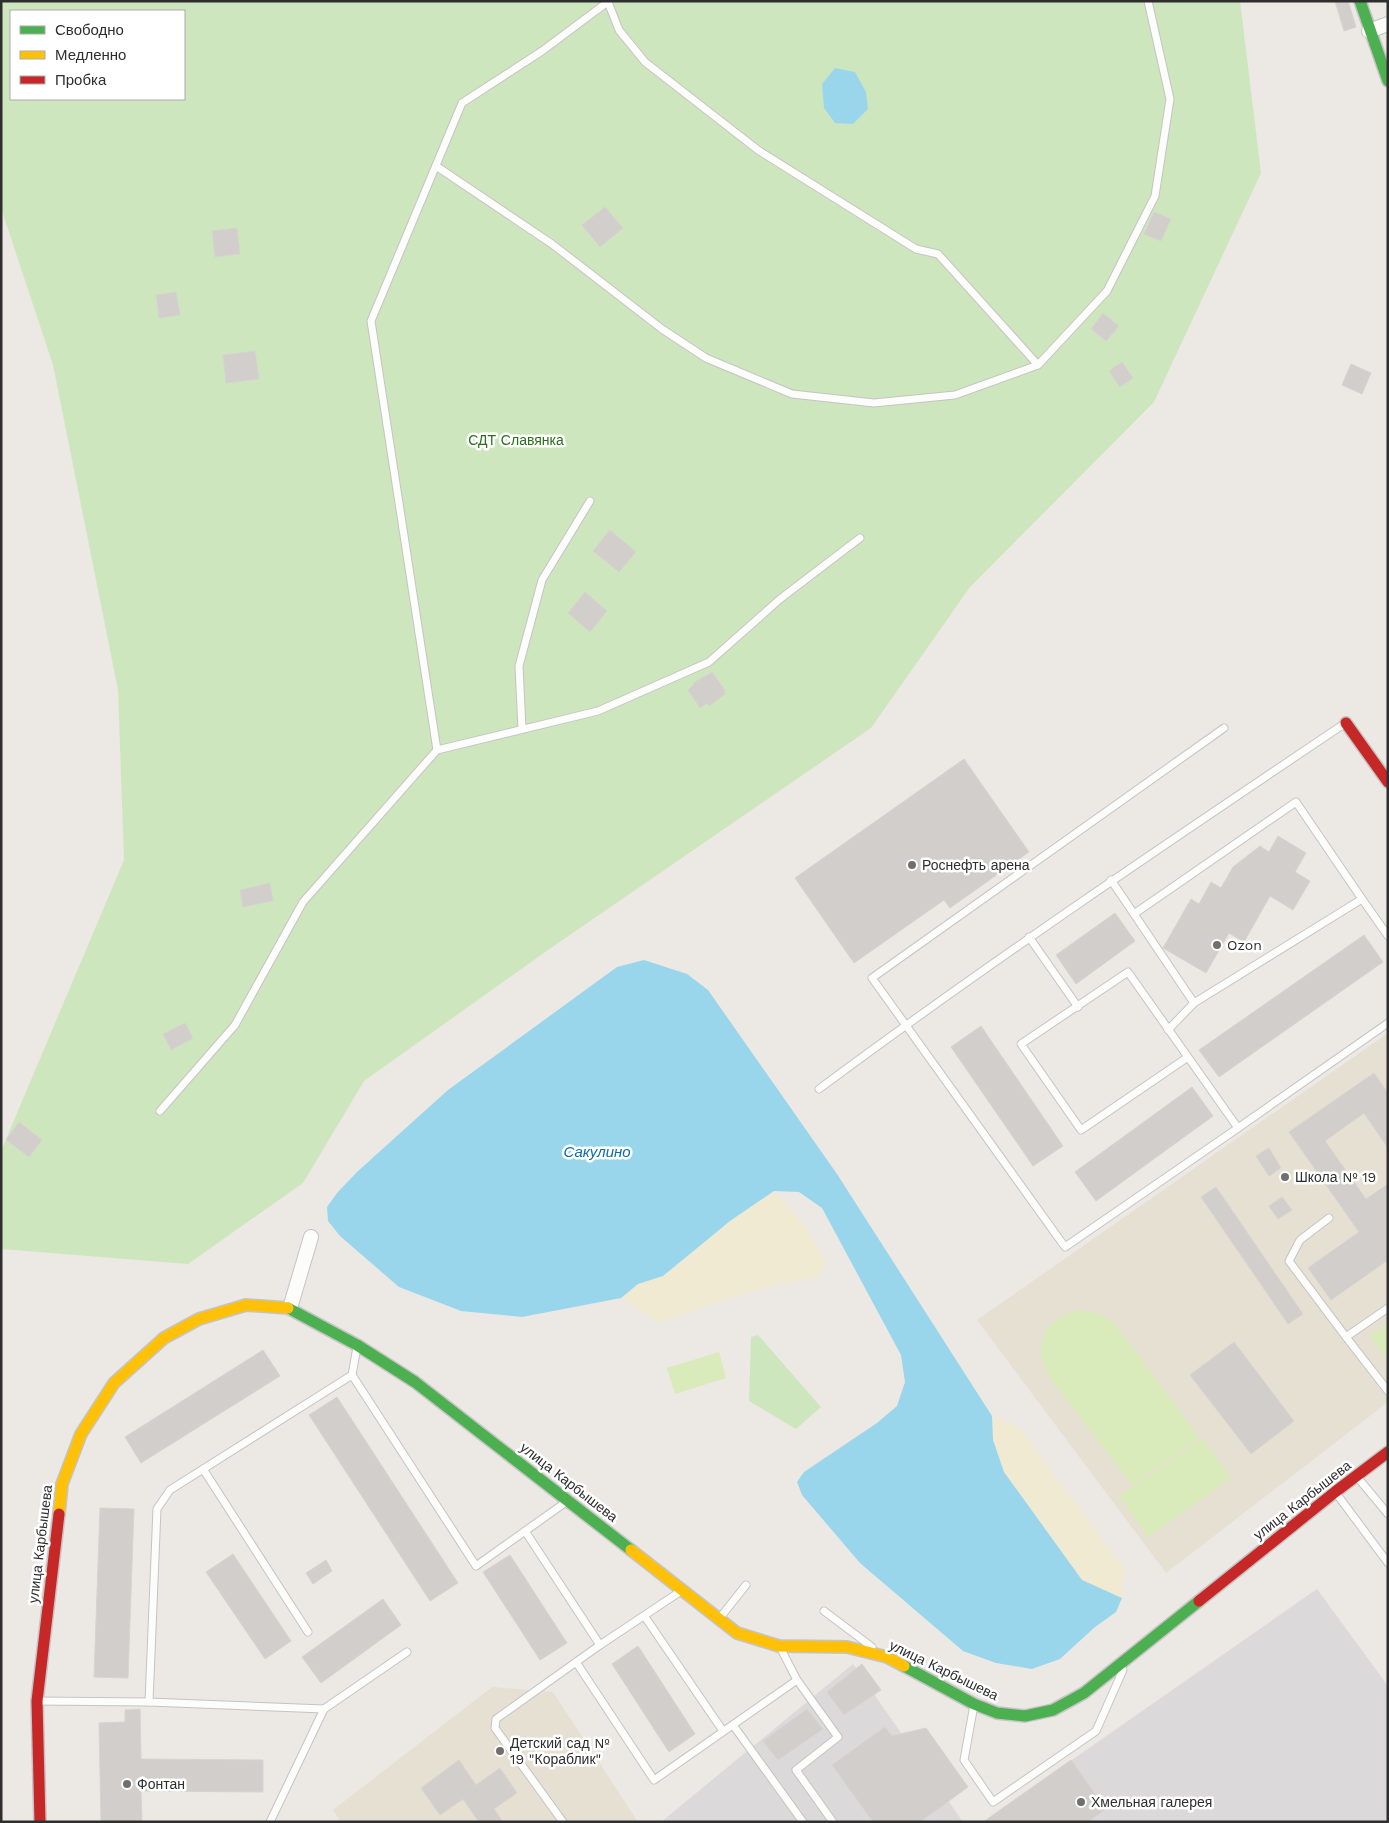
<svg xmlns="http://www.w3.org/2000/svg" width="1389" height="1823" font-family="'Work Sans',sans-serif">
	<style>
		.industrial { fill: #dcd9db }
		.education { fill: #e6e0d3 }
		.green { fill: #cee6be; fill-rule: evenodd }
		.sand { fill: #f0ead3 }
		.pitch { fill: #d9eabb }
		.water { fill: #99d6ec }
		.building { fill: #d1cecb; stroke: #d7d4d0 }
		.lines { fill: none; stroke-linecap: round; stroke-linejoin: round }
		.lane-casing { stroke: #c5c4c5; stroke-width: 9 }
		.street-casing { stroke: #c5c4c5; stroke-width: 16 }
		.fast-casing { stroke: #c5c4c5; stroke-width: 14 }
		.slow-casing { stroke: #c5c4c5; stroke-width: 14 }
		.jam-casing { stroke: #c5c4c5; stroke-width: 14 }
		.lane { stroke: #fcfcfb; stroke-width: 7 }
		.street { stroke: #fcfcfb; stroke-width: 14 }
		.fast { stroke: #4caf50; stroke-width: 11 }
		.slow { stroke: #ffc107; stroke-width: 11 }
		.jam { stroke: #c62828; stroke-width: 11 }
		.poi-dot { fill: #706f6e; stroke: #fff; stroke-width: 2 }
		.labels { text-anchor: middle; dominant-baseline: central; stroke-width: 5; stroke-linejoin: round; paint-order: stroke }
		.park-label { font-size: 14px; fill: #2c6e1b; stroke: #fff }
		.poi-label { font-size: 14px; fill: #2e2e2e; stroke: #fff; text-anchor: start }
		.street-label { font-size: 14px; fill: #2e2e2e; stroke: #fff }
		.water-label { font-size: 15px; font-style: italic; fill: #0d6fa3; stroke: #fff }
	</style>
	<rect width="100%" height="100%" fill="#ece8e4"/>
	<g class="industrial">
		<polygon points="1317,1589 1388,1686 1388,1822 983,1822"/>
		<polygon points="853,1664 963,1822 661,1822"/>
	</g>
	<g class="education">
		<polygon points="1388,1033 1388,1402 1166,1573 977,1320"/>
		<polygon points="492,1687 553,1692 638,1822 341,1822 333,1810"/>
	</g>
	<g class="green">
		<path d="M 1,1 L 1240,1 L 1261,173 L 1154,402 L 970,587 L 871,728 L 548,950 L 364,1081 L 303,1183 L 188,1264 L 1,1249 L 1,1151 L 124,860 L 118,690 L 53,365 L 1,208 ZM 11,11 L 184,11 L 184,99 L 11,99 Z"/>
		<polygon points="758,1335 821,1407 796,1429 749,1401 751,1337"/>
	</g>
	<g class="sand">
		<path d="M 774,1191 L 803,1223 L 826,1262 L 819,1277 C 764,1285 712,1304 659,1323 L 621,1298 L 638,1284 L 663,1276 L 730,1221 Z"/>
		<polygon points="992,1416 1018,1426 1125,1569 1122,1598 1082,1580 1004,1472 993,1440"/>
	</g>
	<g class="pitch">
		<path d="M 1080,1310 C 1094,1311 1103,1314 1114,1323 L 1194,1430 L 1198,1439 L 1132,1485 L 1050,1378 C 1031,1346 1044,1317 1080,1310 Z"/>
		<polygon points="1388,1323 1388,1361 1370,1336"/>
		<polygon points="719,1352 726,1378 675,1394 667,1368"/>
		<polygon points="1203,1438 1231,1478 1148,1537 1119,1496"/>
	</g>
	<g class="water">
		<polygon points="835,68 855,72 866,92 868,109 853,124 835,123 824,108 822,84"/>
		<polygon points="644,960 687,974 708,990 837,1174 992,1416 993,1440 1004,1472 1082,1580 1122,1598 1116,1612 1095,1627 1060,1659 1032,1669 996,1663 963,1651 860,1563 802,1495 797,1482 804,1472 877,1423 897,1406 905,1382 901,1355 822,1208 799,1192 774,1191 730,1221 663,1276 638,1284 621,1298 522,1317 461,1311 399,1287 340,1236 328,1221 327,1207 337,1193 357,1172 448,1090 617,967"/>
	</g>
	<g class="building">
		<polygon points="1335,1 1348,1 1356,27 1344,31"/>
		<polygon points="605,207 623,228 600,247 582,225"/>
		<polygon points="1154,212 1171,219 1161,241 1144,234"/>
		<polygon points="237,228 240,254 215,257 212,231"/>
		<polygon points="176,292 180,315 159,318 156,295"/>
		<polygon points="1103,313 1119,326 1106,341 1091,329"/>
		<polygon points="255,351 259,379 226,383 223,355"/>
		<polygon points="1122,362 1133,378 1120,387 1109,371"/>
		<polygon points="1351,364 1371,373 1362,394 1342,385"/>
		<polygon points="610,530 636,552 619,572 593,551"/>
		<polygon points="585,592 607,611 590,632 568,613"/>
		<polygon points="712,672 725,690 724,691 725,694 709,706 707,703 700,708 688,690 694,684 693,683"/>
		<polygon points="964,759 1029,852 950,908 944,900 854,963 795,878"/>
		<polygon points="1278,836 1306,853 1295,872 1310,881 1293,910 1270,896 1244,942 1229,933 1206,973 1163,948 1191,899 1199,904 1211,882 1221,888 1233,867 1260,846 1269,852"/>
		<polygon points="270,883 273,901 243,907 240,890"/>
		<polygon points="1115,913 1135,941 1076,984 1056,955"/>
		<polygon points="1364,935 1383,962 1219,1077 1199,1050"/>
		<polygon points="185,1023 193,1038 171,1050 163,1034"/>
		<polygon points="981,1026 1063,1146 1033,1166 951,1047"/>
		<polygon points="1374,1073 1388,1093 1388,1148 1364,1113 1325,1141 1366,1199 1388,1184 1388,1260 1331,1300 1308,1268 1359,1232 1289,1132"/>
		<polygon points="1192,1087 1213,1116 1096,1201 1075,1172"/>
		<polygon points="19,1122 42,1140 29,1157 6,1140"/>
		<polygon points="1269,1148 1281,1168 1269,1176 1256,1156"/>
		<polygon points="1216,1187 1303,1314 1288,1324 1201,1197"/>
		<polygon points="1282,1197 1292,1210 1278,1219 1269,1206"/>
		<polygon points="1234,1342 1294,1421 1251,1454 1190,1375"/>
		<polygon points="263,1350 280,1376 141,1463 125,1437"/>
		<polygon points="337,1397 458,1583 430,1601 309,1415"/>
		<polygon points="100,1508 134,1509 128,1678 94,1677"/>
		<polygon points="233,1554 291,1641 265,1659 206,1572"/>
		<polygon points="510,1555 567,1643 540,1660 483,1572"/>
		<polygon points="326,1560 332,1571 313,1584 306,1573"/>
		<polygon points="383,1599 401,1625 321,1683 302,1657"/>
		<polygon points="638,1646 695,1734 669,1752 612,1664"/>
		<polygon points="862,1664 881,1690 844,1715 827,1692"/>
		<polygon points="140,1709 141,1759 263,1760 263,1792 141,1791 142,1822 101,1822 99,1723 125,1722 125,1710"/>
		<polygon points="807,1709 823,1729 778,1760 763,1741"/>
		<polygon points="885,1727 892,1736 926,1728 968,1787 920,1822 873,1822 832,1765"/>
		<polygon points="459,1760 476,1785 500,1768 517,1793 494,1809 503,1822 479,1822 463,1799 440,1815 421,1788"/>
		<polygon points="1071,1760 1106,1809 1088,1822 983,1822"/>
	</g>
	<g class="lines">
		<g class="lane-casing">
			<g id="lane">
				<polyline points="608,2 619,30 645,62 758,150 916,249 938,254 1038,365"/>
				<polyline points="436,166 552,244 662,329 706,358 792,394 874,403 955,395 1038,365 1107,291 1155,196 1170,99 1148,1"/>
				<polyline points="1224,728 872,978 1065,1247 1238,1128 1388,1023"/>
				<polyline points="522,729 519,666 542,580 590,501"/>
				<polyline points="437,750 598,711 709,662 780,599 860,538"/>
				<polyline points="1111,880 1134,914"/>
				<polyline points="1029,937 1078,1007"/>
				<polyline points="1194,1003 1134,914 1296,802 1362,899"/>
				<polyline points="1168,1030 1194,1003 1362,899 1388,936"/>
				<polyline points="1188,1057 1081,1130 1021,1044 1128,972 1238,1128"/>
				<path d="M 819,1089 C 990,962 1167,843 1344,724"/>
				<polyline points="160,1111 235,1025 303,902 437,750 371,321 462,103 542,51 609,1"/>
				<polyline points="1329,1218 1300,1240 1289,1261 1346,1337 1388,1391"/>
				<polyline points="1346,1337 1388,1308"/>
				<polyline points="352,1375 476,1566 566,1502"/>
				<polyline points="203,1469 308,1632"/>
				<polyline points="1358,1478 1388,1514"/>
				<polyline points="1336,1493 1388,1563"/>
				<polyline points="525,1531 600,1645"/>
				<polyline points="824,1611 872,1647"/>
				<polyline points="645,1617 723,1731"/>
				<polyline points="719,1619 746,1585"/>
				<polyline points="576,1662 654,1780 797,1680 781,1649"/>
				<polyline points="797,1680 838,1737 796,1770 833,1822"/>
				<polyline points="37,1701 149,1702 324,1709 407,1652"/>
				<polyline points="149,1702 157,1509 170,1490 352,1375 357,1347"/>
				<polyline points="974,1705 964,1760 993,1802 1096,1731 1123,1670"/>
				<polyline points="733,1725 803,1822"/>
				<polyline points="270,1822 324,1709"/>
				<polyline points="563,1822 495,1728 496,1719 600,1645 681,1591"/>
			</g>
		</g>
		<g class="street-casing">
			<g id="street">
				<polyline points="1369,31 1388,24"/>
				<polyline points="290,1308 311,1237"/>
			</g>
		</g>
		<g class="fast-casing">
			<g id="fast">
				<polyline points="1360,1 1388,81"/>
				<polyline points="288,1308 357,1345 415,1382 631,1550"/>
				<polyline points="904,1666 974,1704 997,1713 1025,1716 1053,1710 1084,1693 1199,1601"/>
			</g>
		</g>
		<g class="slow-casing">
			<g id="slow">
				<polyline points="59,1514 62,1484 81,1434 114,1383 164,1338 199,1319 246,1305 288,1308"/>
				<polyline points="631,1550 737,1633 779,1646 847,1647 887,1657 904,1666"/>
			</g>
		</g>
		<g class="jam-casing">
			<g id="jam">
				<polyline points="1346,723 1388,782"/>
				<polyline points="1199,1601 1335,1492 1388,1452"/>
				<polyline points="40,1822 37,1701 59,1514"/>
			</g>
		</g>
		<use href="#lane" class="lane"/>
		<use href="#street" class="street"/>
		<use href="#fast" class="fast"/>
		<use href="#slow" class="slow"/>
		<use href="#jam" class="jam"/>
	</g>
	<g class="poi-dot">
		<circle cx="912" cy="865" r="5"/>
		<circle cx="1217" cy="945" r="5"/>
		<circle cx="1285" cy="1177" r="5"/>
		<circle cx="500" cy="1751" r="5"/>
		<circle cx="127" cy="1784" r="5"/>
		<circle cx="1081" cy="1802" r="5"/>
	</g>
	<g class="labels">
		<g class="park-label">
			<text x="516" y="440">СДТ Славянка</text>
		</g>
		<g class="poi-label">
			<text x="922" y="865">Роснефть арена</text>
			<text x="1227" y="945">Ozon</text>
			<text x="1295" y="1177">Школа № 19</text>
			<text x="510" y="1743">Детский сад №<tspan x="510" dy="16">19 "Кораблик"</tspan></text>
			<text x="137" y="1784">Фонтан</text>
			<text x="1091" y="1802">Хмельная галерея</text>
		</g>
		<g class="street-label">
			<text transform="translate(569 1482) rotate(38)">улица Карбышева</text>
			<text transform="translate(1302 1500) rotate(-38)">улица Карбышева</text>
			<text transform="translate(40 1544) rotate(-83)">улица Карбышева</text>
			<text transform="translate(944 1670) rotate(26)">улица Карбышева</text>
		</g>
		<g class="water-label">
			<text x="597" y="1152">Сакулино</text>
		</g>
	</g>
	<rect width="1389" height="1823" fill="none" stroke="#2e2e2e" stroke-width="5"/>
	<rect x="10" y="10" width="175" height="90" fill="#ffffff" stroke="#ababab"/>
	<rect x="20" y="26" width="25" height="8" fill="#4caf50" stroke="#ababab"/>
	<text x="55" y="35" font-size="15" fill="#2e2e2e">Свободно</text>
	<rect x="20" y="51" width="25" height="8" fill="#ffc107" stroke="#ababab"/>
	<text x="55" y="60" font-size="15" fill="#2e2e2e">Медленно</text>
	<rect x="20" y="76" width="25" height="8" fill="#c62828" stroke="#ababab"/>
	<text x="55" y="85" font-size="15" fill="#2e2e2e">Пробка</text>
</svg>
